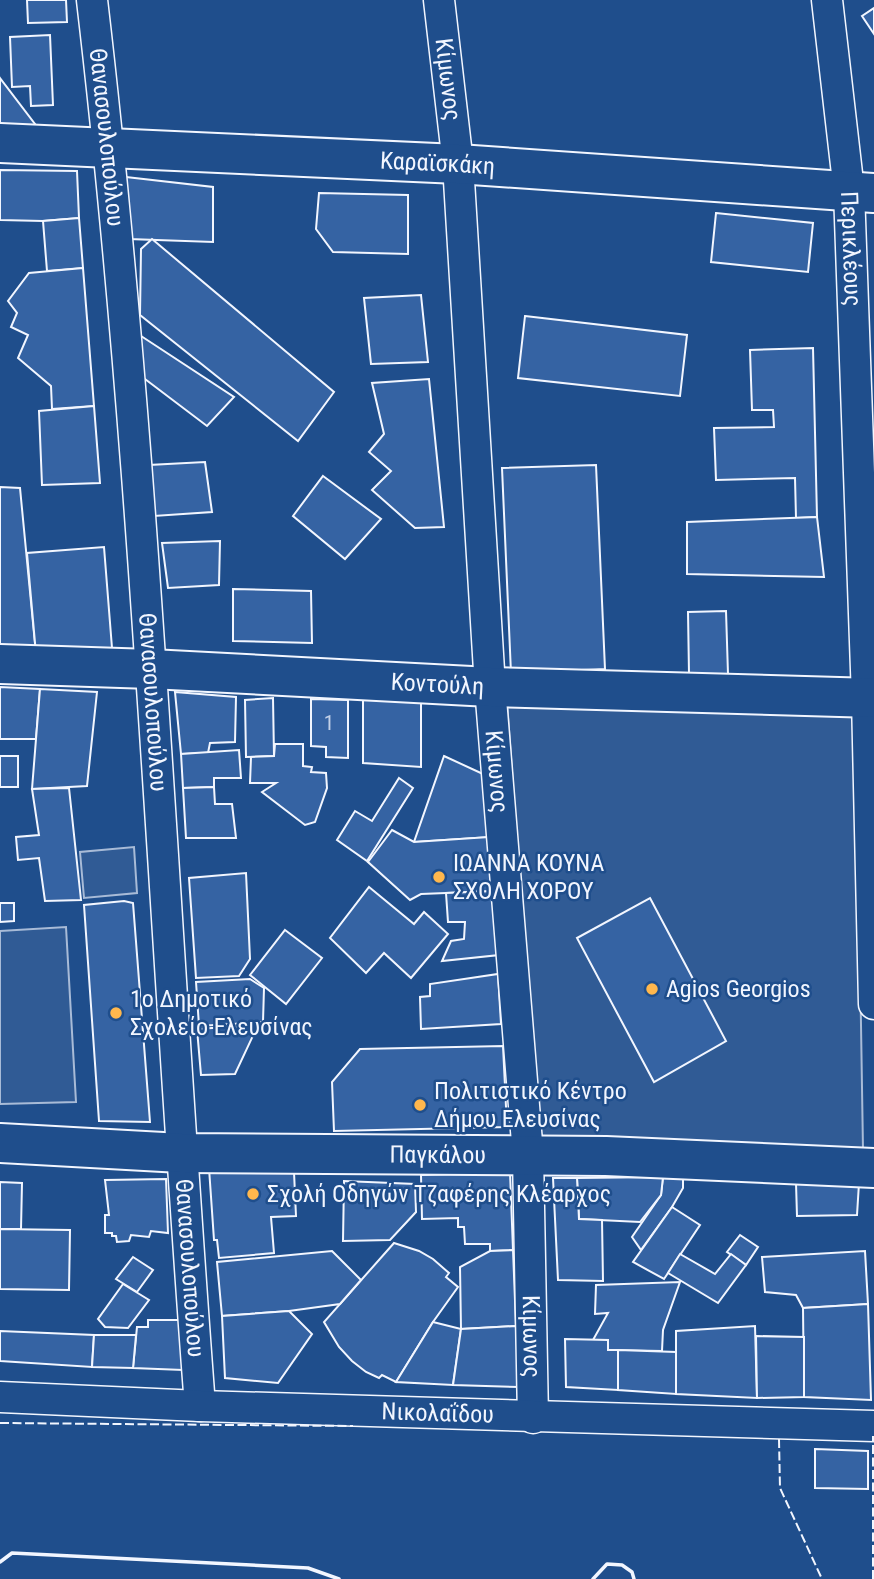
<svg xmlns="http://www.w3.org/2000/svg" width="874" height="1579" font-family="'Roboto Condensed',sans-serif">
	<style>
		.built { fill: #305b95; stroke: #a8bbd7; stroke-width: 2 }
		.building { fill: #3563a3; stroke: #f2f6ff; stroke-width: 2 }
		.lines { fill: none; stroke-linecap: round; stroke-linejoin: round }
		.street-casing { stroke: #f2f6ff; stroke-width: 33 }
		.secondary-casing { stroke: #f2f6ff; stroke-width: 42 }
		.street { stroke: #1f4e8c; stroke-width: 30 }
		.secondary { stroke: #1f4e8c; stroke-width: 38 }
		.fence { stroke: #f2f6ff; stroke-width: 2; stroke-dasharray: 9 3.5; stroke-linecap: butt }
		.wall { stroke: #f2f6ff; stroke-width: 3.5 }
		.poi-dot { fill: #ffb74d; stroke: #1f4e8c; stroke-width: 2.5 }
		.labels { text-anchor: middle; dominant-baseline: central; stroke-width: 5; stroke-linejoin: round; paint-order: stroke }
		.number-label { font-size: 21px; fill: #c3d1e8 }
		.street-label { font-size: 24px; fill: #f2f6ff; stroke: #1f4e8c }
		.poi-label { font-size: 24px; fill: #f2f6ff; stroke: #1f4e8c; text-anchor: start }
	</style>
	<rect width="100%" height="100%" fill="#1f4e8c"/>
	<g class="built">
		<polygon points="507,701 856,712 863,1150 538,1137"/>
		<polygon points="134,847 137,893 84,898 80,852"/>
		<polygon points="66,927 76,1102 0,1104 0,931"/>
	</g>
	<g class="building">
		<polygon points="27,0 66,0 67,22 28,23"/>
		<polygon points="874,8 874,34 862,16"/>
		<polygon points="50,35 53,105 31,106 30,86 12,87 10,37"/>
		<polygon points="0,78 38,128 0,127"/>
		<polygon points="0,170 77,171 79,218 43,221 0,220"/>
		<polygon points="126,177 213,187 213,242 129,239"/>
		<polygon points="319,193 408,195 408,254 333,252 316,229"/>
		<polygon points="716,213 813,223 808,272 711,262"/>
		<polygon points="79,218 83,268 47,271 43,221"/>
		<polygon points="152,239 334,392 298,441 140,315 141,249"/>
		<polygon points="83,268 94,406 52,409 51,386 18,358 28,335 11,327 17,313 8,301 29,273"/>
		<polygon points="421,295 428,362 371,364 364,298"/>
		<polygon points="525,316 687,335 680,396 518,378"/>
		<polygon points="138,334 234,397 207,426 141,376"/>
		<polygon points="813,348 817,517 796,518 795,478 716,480 714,428 774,427 773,410 752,410 750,350"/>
		<polygon points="429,379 444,527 415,528 372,490 391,471 369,452 384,434 372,383"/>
		<polygon points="94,406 100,483 42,485 39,411"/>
		<polygon points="205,462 212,512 154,516 149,465"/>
		<polygon points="596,465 605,669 511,673 502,468"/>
		<polygon points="323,476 381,519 345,559 293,516"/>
		<polygon points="0,487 20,488 36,654 0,651"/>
		<polygon points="817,517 824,577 687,574 687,522"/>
		<polygon points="220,541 219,585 168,588 162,543"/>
		<polygon points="104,547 112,648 36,654 27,553"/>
		<polygon points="233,589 311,591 312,643 233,641"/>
		<polygon points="726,611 728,674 689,674 688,612"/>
		<polygon points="0,687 40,689 36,739 0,739"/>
		<polygon points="40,689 97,692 87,786 32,789"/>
		<polygon points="175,692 236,697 235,742 210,743 208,753 181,754"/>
		<polygon points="273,698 274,756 246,757 245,700"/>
		<polygon points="363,698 421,699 421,767 363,763"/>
		<polygon points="311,699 348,700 348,758 326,757 326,747 311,746"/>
		<polygon points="275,744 303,744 303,766 312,767 311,772 326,773 327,788 315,822 305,825 262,792 276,783 250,783 251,757 274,756"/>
		<polygon points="239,750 241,778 214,778 214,787 183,788 181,754"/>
		<rect x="0" y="756" width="18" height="31"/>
		<polygon points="444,756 483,774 491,837 414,842"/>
		<polygon points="399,778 413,788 367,861 337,840 355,811 372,821"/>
		<polygon points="214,787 215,804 232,804 236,838 186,838 183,788"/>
		<polygon points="69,788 81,900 45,901 39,858 18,860 16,837 39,835 32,789"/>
		<polygon points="392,830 414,842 489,837 496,891 421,894 410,900 368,862"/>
		<polygon points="246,873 250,959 239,976 196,978 189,878"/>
		<polygon points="369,887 414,924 424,912 448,934 411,978 384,953 366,973 330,938"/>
		<polygon points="496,891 499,955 442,961 451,941 464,939 465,922 448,922 446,893"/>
		<polygon points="650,898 726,1041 654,1082 577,938"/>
		<polygon points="124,901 133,903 150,1122 99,1121 84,905"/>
		<polygon points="0,903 14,903 14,921 0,922"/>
		<polygon points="285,930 322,958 286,1004 250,975"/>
		<polygon points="498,974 501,1024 421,1029 420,997 430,996 430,984"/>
		<polygon points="250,979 264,988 263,1022 199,1026 196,982"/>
		<polygon points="258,1025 235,1074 201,1075 197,1029"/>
		<polygon points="503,1046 507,1127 334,1131 332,1082 360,1049"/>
		<polygon points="209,1168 294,1172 296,1216 271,1217 274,1253 219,1258 217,1240 214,1240"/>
		<polygon points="510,1172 513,1250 490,1251 490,1244 465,1244 464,1227 458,1227 458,1218 422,1219 421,1175"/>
		<polygon points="663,1177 683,1179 683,1188 672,1207 641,1250 632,1237 661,1195"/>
		<polygon points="663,1177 661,1195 640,1222 579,1219 577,1178"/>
		<polygon points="553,1178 577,1178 579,1219 602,1220 603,1281 558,1280"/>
		<polygon points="166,1179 168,1233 151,1231 149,1237 131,1235 129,1241 117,1242 116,1236 112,1236 112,1233 105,1233 105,1215 109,1215 105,1180"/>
		<polygon points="344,1181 415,1184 416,1212 390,1240 343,1241"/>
		<polygon points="0,1182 22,1183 21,1229 0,1229"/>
		<polygon points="796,1183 859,1183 857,1215 797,1216"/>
		<polygon points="672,1207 700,1225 664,1279 633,1262"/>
		<polygon points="0,1229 70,1230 69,1290 0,1289"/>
		<polygon points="740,1235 758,1247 746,1265 727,1252"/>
		<polygon points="394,1243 419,1251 433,1259 449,1273 446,1277 458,1287 433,1322 396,1382 382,1375 379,1378 366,1372 352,1361 339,1347 324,1322"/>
		<polygon points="513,1250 516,1326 461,1329 460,1267 490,1251"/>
		<polygon points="332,1251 361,1280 340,1304 289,1311 222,1316 217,1262"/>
		<polygon points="865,1251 868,1304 803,1308 796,1295 765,1292 762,1257"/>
		<polygon points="680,1254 715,1274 731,1254 746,1265 718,1303 668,1273"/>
		<polygon points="133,1257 153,1270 137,1292 116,1279"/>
		<polygon points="680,1282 663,1330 662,1351 608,1350 608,1340 593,1340 608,1313 595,1314 596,1285"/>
		<polygon points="123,1284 149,1300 128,1328 105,1327 98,1319"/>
		<polygon points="868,1304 871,1400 804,1397 803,1308"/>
		<polygon points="289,1311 312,1334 278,1383 225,1378 222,1316"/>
		<polygon points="148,1320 182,1320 183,1370 133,1368 137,1327 148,1327"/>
		<polygon points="433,1322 461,1329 453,1385 396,1382"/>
		<polygon points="516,1326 519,1387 453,1385 461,1329"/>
		<polygon points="755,1326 757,1398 676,1394 676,1331"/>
		<polygon points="0,1331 94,1335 92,1367 0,1361"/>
		<polygon points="94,1335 136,1335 133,1368 92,1367"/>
		<polygon points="756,1336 804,1337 804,1397 757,1398"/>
		<polygon points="565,1339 608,1340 608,1350 618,1350 618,1390 566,1387"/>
		<polygon points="618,1350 676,1352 676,1394 618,1390"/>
		<polygon points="815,1449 868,1451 868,1489 815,1488"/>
	</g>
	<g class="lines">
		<g class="street-casing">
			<g id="street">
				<path id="s1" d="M 92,0 C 147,467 164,938 200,1406"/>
				<path id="s2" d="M 439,0 L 458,164 L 490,687 L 528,1155 L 533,1418"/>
				<path id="s3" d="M 827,0 L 849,191 L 867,698 L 874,1004"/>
				<path id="s4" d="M 0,1397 L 200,1406 L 874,1426"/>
			</g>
		</g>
		<g class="secondary-casing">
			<g id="secondary">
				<path id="s5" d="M 0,143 L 458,164 L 874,193"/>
				<path id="s6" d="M 0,664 L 151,669 L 490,687 L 874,698"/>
				<path id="s7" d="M 0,1143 L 181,1153 L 606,1156 L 874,1168"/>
			</g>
		</g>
		<use href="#street" class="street"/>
		<use href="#secondary" class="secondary"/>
		<g class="fence">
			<polyline points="0,1423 353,1426"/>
			<polyline points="779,1439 780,1488 822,1579"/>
			<polyline points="873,1579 873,1436"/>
		</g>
		<g class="wall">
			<polyline points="0,1562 12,1553 308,1568 339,1579"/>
			<polyline points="593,1579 607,1564 622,1565 632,1572 634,1579"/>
		</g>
	</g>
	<g class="poi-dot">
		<circle cx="439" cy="877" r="7"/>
		<circle cx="652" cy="989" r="7"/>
		<circle cx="116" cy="1013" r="7"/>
		<circle cx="420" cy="1105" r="7"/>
		<circle cx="253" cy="1194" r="7"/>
	</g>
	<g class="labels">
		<g class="number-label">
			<text x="329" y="723">1</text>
		</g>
		<g class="street-label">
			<text stroke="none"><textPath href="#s2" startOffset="80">Κίμωνος</textPath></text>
			<text stroke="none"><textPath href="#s1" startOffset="138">Θανασουλοπούλου</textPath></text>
			<text stroke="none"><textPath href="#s5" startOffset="438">Καραϊσκάκη</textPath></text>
			<text stroke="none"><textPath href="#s3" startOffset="250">Περικλέους</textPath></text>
			<text stroke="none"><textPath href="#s6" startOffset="438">Κοντούλη</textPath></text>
			<text stroke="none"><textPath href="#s1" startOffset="705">Θανασουλοπούλου</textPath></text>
			<text stroke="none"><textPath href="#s2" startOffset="774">Κίμωνος</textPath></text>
			<text stroke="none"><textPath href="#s7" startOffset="438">Παγκάλου</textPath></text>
			<text stroke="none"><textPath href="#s1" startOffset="1272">Θανασουλοπούλου</textPath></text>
			<text stroke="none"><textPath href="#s2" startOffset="1340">Κίμωνος</textPath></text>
			<text stroke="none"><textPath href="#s4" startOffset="438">Νικολαΐδου</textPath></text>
		</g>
		<g class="poi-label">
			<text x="453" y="863">ΙΩΑΝΝΑ ΚΟΥΝΑ<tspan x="453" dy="28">ΣΧΟΛΗ ΧΟΡΟΥ</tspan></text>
			<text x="666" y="989">Agios Georgios</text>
			<text x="130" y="999">1ο Δημοτικό<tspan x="130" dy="28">Σχολείο Ελευσίνας</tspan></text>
			<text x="434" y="1091">Πολιτιστικό Κέντρο<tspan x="434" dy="28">Δήμου Ελευσίνας</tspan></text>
			<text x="267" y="1194">Σχολή Οδηγών Τζαφέρης Κλέαρχος</text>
		</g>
	</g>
</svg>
